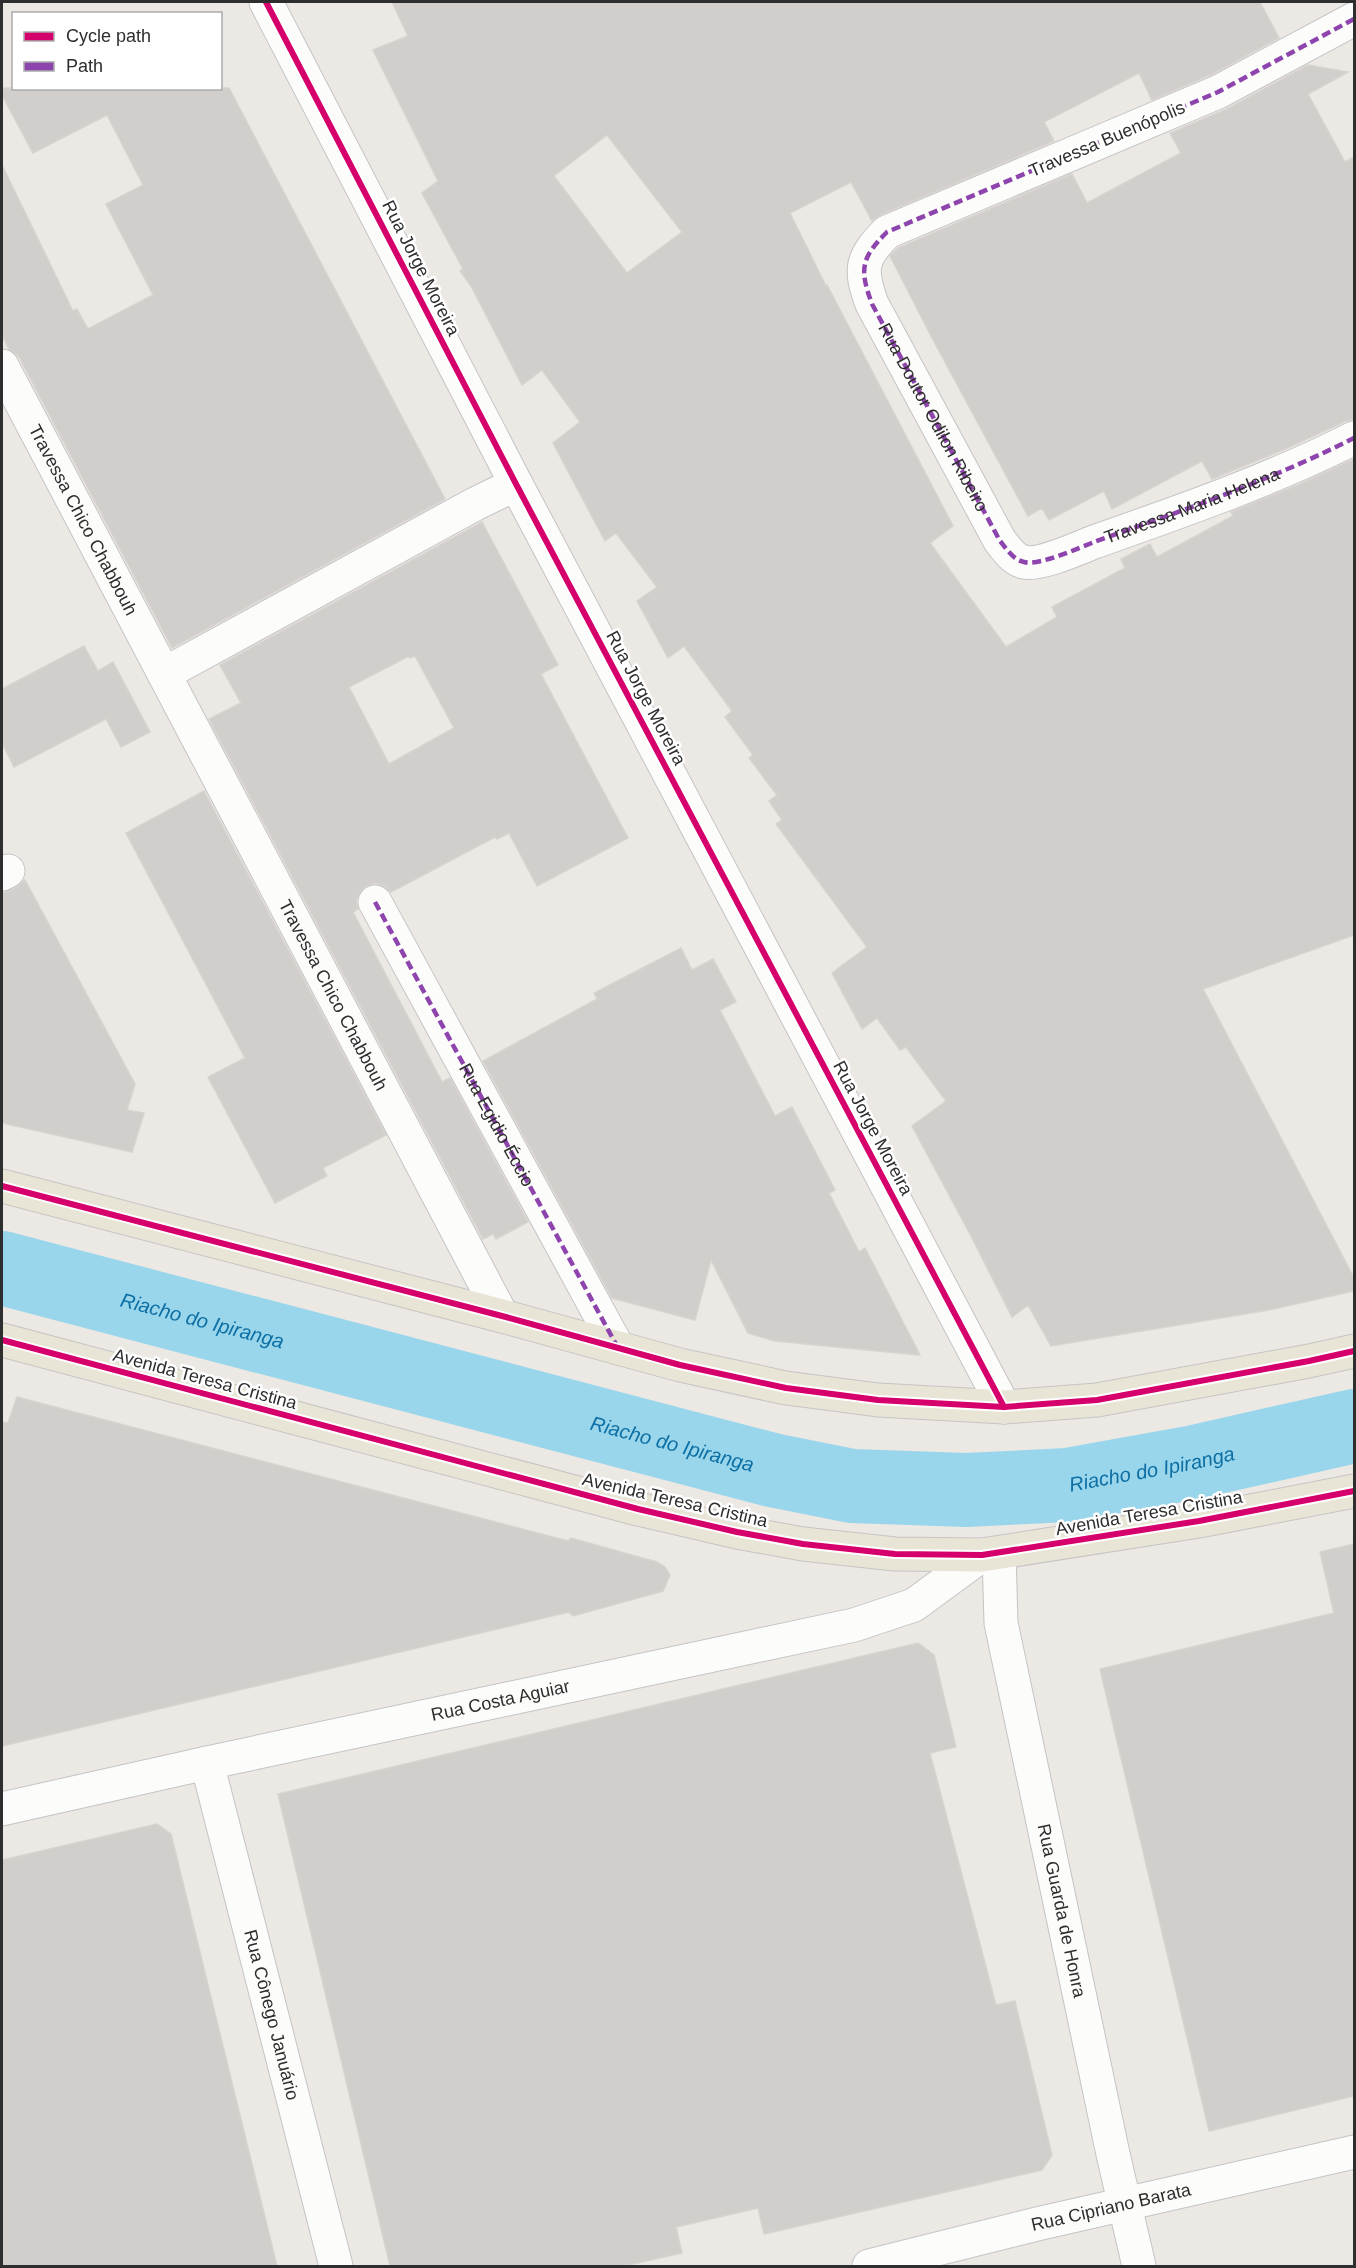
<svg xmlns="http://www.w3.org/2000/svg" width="1356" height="2268" font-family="Helvetica,sans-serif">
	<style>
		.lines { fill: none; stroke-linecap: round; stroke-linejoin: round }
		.river { stroke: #99d6ec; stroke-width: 74 }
		.building { fill: #d1cecb; stroke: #d7d4d0; stroke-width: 1.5; fill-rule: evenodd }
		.minor-casing { stroke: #c5c4c5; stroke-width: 35 }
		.major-casing { stroke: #c6c5c4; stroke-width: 35 }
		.minor { stroke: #fcfcfb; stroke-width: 33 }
		.major { stroke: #e8e4d6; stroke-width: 33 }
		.quiet { stroke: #8e44ad; stroke-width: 4.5; stroke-dasharray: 9 4.5; stroke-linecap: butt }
		.cycleway-casing { stroke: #fff; stroke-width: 10 }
		.cycleway { stroke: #d6006c; stroke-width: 6 }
		.labels { text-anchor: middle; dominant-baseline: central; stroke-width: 5; stroke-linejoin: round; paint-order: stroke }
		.street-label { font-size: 18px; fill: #2e2e2e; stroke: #fff }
		.water-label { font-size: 20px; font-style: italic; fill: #0d6fa3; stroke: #fff }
	</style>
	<rect width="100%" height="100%" fill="#ece8e4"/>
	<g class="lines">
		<path class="river" id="s1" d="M 2,1268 L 772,1470 L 852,1486 L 966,1490 L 1068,1485 L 1190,1463 L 1354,1426"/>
	</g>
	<g class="building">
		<path d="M 392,2 L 1260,2 L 1279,38 L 1210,75 L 1152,100 L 1139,73 L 1044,122 L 1054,141 L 880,215 L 872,221 L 851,182 L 790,213 L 826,286 L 827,285 L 953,526 L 930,543 L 1006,647 L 1057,617 L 1052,607 L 1125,568 L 1121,559 L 1150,544 L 1157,557 L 1233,516 L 1231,512 L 1298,485 L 1354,459 L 1354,935 L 1203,989 L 1354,1278 L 1354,1291 L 1269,1310 L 1051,1346 L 1028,1305 L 1012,1317 L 972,1238 L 912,1126 L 946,1101 L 906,1047 L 900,1050 L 877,1018 L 862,1029 L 832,973 L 867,947 L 776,824 L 782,820 L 769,801 L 777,795 L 749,758 L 753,755 L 725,717 L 732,711 L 684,646 L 668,658 L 637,601 L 657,587 L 616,533 L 605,541 L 553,443 L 580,422 L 542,370 L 522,385 L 471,286 L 460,271 L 463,269 L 422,193 L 438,181 L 373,50 L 408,36 ZM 607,135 L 682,232 L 627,273 L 554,176 Z"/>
		<polygon points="1308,65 1348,72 1308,94 1345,162 1354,157 1354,419 1346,421 1283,450 1212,479 1202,461 1112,509 1104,491 1049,520 1042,508 1028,516 932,338 890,256 898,248 1072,174 1087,203 1181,153 1170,133 1227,109"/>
		<polygon points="2,88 229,88 445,499 172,648 19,357 9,349 2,335 2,165 73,311 77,309 88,329 153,295 106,204 143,185 107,115 33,153 2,95"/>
		<path d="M 482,522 L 558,665 L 541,674 L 628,838 L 537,886 L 509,833 L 497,839 L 495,837 L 391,892 L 384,886 L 375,883 L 366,886 L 359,893 L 356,901 L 358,909 L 353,912 L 442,1082 L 450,1078 L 528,1222 L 496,1239 L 493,1234 L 483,1239 L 209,719 L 241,703 L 220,665 ZM 409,656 L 410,658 L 415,656 L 454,728 L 389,764 L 349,687 Z"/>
		<polygon points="84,646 98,671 113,662 150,732 121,747 106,719 14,767 2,743 2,689"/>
		<polygon points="204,791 386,1135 323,1168 327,1176 275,1203 208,1077 245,1058 126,833"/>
		<polygon points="25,880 135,1084 127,1110 144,1113 132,1152 2,1123 2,893 16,888"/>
		<polygon points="681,948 692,970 713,959 736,1002 720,1010 775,1116 792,1107 835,1190 829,1193 859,1252 865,1248 920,1355 775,1341 748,1333 711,1260 695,1320 612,1298 483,1061 597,999 594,993"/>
		<polygon points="17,1397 568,1541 571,1538 657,1562 665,1567 670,1575 663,1591 573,1616 569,1612 2,1746 2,1422 8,1423"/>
		<polygon points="1354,1544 1354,2096 1209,2131 1100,1669 1334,1613 1320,1552"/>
		<polygon points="918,1643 934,1655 956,1747 930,1753 996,2005 1015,2001 1052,2155 1042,2170 764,2234 758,2208 676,2227 682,2253 624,2266 390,2266 278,1794"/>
		<polygon points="157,1824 171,1834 277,2266 2,2266 2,1860"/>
	</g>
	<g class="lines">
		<g class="minor-casing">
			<g id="minor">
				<polyline points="266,2 516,484 1004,1407"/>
				<path d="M 1354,19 L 1218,92 L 887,232 C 861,258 859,269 872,304 L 1000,541 C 1006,548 1013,560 1024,562 C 1039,566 1079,548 1094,542 C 1182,511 1271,480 1354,438"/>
				<path id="s2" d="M 2,366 L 502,1316"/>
				<polyline points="164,674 475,504 516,484"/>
				<polyline points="2,874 8,871"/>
				<polyline points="375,902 618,1348"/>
				<path id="s3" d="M 999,1553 L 1001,1623 L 1113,2154 L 1139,2266"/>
				<path id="s4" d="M 207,1763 L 336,2266"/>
				<path id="s5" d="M 2,1809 L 207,1763 L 854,1625 L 914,1605 L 982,1555"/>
				<path id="s6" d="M 869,2266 L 1037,2224 L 1354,2152"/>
			</g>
		</g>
		<g class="major-casing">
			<g id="major">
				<polyline points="2,1186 502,1316 680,1365 786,1388 878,1400 1004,1407 1097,1400 1309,1361 1354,1351"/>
				<polyline points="2,1340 638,1509 737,1532 803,1544 895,1554 982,1555 1199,1521 1354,1491"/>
			</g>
		</g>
		<use href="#minor" class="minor"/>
		<use href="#major" class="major"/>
		<g class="quiet">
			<path id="s7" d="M 1354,19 L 1218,92 L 887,232 C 861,258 859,269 872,304 L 1000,541 C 1006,548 1013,560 1024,562 C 1039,566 1079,548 1094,542 C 1182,511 1271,480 1354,438"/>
			<path id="s8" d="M 375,902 L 618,1348"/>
		</g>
		<g class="cycleway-casing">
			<g id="cycleway">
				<polyline points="266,2 516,484 1004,1407"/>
				<polyline points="2,1186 502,1316 680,1365 786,1388 878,1400 1004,1407 1097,1400 1309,1361 1354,1351"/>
				<polyline points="2,1340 638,1509 737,1532 803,1544 895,1554 982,1555 1199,1521 1354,1491"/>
			</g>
		</g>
		<use href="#cycleway" class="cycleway"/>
	</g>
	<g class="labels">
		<g class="street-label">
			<text transform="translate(1107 139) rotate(-23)">Travessa Buenópolis</text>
			<text transform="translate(421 268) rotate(63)">Rua Jorge Moreira</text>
			<text stroke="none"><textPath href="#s7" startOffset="723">Rua Doutor Odilon Ribeiro</textPath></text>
			<text stroke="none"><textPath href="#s7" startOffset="1074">Travessa Maria Helena</textPath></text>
			<text stroke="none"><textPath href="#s2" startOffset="174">Travessa Chico Chabbouh</textPath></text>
			<text transform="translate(646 698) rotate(62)">Rua Jorge Moreira</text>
			<text stroke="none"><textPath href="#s2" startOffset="711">Travessa Chico Chabbouh</textPath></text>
			<text stroke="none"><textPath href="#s8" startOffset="254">Rua Egidio Éccio</textPath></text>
			<text transform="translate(873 1128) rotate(62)">Rua Jorge Moreira</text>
			<text transform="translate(205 1379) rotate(15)">Avenida Teresa Cristina</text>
			<text transform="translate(675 1500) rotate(13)">Avenida Teresa Cristina</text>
			<text transform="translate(1149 1513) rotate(-10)">Avenida Teresa Cristina</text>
			<text stroke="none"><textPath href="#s5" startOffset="510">Rua Costa Aguiar</textPath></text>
			<text stroke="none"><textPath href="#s3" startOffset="364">Rua Guarda de Honra</textPath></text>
			<text stroke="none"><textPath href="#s4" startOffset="260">Rua Cônego Januário</textPath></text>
			<text stroke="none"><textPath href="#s6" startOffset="249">Rua Cipriano Barata</textPath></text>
		</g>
		<g class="water-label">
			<text stroke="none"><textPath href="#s1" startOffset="207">Riacho do Ipiranga</textPath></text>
			<text stroke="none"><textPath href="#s1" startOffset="693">Riacho do Ipiranga</textPath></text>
			<text stroke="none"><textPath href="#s1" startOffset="1179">Riacho do Ipiranga</textPath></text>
		</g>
	</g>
	<rect width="1356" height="2268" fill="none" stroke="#2e2e2e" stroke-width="6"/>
	<rect x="12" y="12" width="210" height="78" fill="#ffffff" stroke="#ababab" stroke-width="1.5"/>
	<rect x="24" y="32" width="30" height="9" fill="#d6006c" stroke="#ababab" stroke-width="1.5"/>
	<text x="66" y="42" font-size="18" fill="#2e2e2e">Cycle path</text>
	<rect x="24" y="62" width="30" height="9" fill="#8e44ad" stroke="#ababab" stroke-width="1.5"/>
	<text x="66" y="72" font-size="18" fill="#2e2e2e">Path</text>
</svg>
